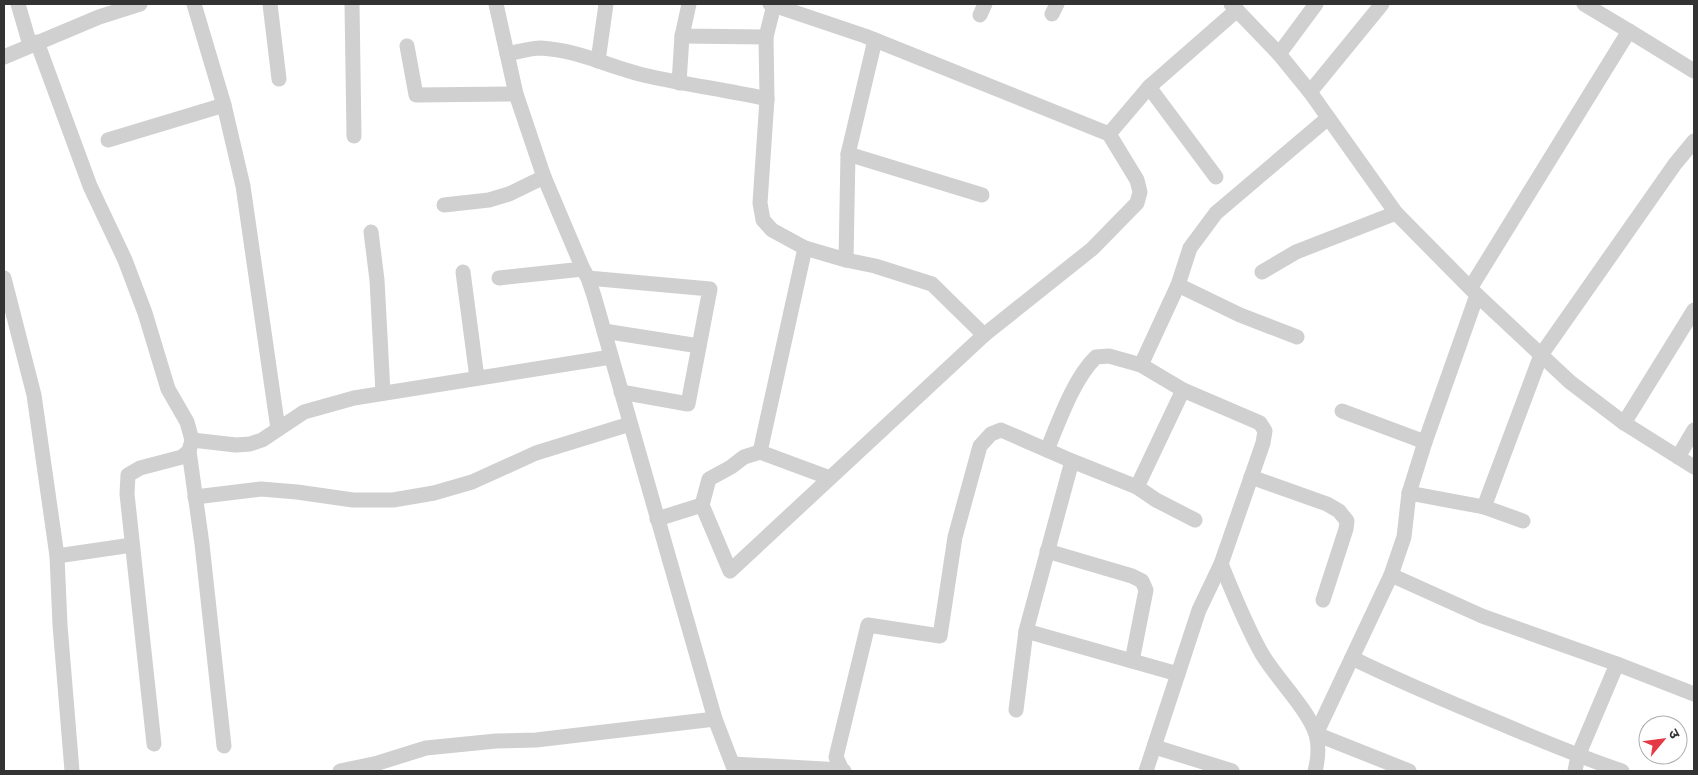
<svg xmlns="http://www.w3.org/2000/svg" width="1698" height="775" font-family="'Alegreya Sans','Noto Sans Devanagari',sans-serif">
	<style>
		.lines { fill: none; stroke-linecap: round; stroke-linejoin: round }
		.minor { stroke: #d0d0d0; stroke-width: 15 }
	</style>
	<rect width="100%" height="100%" fill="#fff"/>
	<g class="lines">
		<g class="minor">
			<polyline points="18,4 30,45"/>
			<polyline points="194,4 224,105 243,186 278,429"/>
			<polyline points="270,4 279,79"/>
			<polyline points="352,4 354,136"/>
			<polyline points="496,4 516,94 544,177 583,269 588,278 594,296 715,719 735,771"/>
			<polyline points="689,4 682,36 766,37 767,99 760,203 763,220 772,230 805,248 760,452 830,478"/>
			<polyline points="1231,4 1279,54 1310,92 1396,213 1477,295 1570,382 1624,423 1694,467"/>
			<polyline points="1052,14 1057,4"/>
			<polyline points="980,15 985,4"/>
			<polyline points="1629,31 1694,71"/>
			<polyline points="766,37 774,5"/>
			<polyline points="37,42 90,186 125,260 145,313 168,389 187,422 192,440 189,451 182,457 140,468 128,475 127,494 154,744"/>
			<polyline points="407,46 416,95 516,94"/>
			<path d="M 507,54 C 518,52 530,48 541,48 C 578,50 612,68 648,76 C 687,85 727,90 767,99"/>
			<polyline points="1279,54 1316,4"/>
			<polyline points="4,57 99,17 140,4"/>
			<polyline points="598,61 606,4"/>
			<polyline points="679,83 682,36"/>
			<polyline points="1149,87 1216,177"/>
			<polyline points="1310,92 1382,4"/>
			<polyline points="1109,134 1149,87 1237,10"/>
			<polyline points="108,140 224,105"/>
			<polyline points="848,154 982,195"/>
			<polyline points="444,205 489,200 509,194 544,177"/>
			<polyline points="371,232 377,280 383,393"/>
			<polyline points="805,248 846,260 848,154 875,40"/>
			<polyline points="846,260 875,266 932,284 984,335"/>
			<polyline points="463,272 477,378"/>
			<polyline points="1262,272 1296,252 1396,213"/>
			<polyline points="4,278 34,395 57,556 60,625 72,771"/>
			<polyline points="499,278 583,269"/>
			<polyline points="588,278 710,289 688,404 621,392"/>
			<polyline points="1178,285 1240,315 1297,337"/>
			<polyline points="1471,287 1629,31 1584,4"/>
			<polyline points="604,331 699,346"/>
			<polyline points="1342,411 1425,442"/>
			<polyline points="1624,423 1694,310"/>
			<polyline points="192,440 236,445 250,444 262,440 304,412 354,398 611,357"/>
			<path d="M 1047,450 C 1059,421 1074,378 1096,357 L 1109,356 L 1141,365"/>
			<polyline points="189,451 202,544 224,746"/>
			<polyline points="1678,457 1694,430"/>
			<polyline points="1251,477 1327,504 1339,511 1347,521 1346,529 1323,600"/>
			<polyline points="1137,487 1156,500 1195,520"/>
			<polyline points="1409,493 1484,507"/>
			<polyline points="195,497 261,489 297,492 353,500 393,500 434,493 472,482 536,453 630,424"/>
			<polyline points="702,505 709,479 731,467 744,457 760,452"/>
			<polyline points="657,519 702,505 730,571 984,335 1092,249 1137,203 1140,192 1137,180 1109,134 865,36 770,4"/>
			<polyline points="1523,521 1484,507 1541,355 1675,164 1694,141"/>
			<polyline points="1047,551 1132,576 1142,581 1146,590 1132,661"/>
			<polyline points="57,556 132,545"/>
			<path d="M 1221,564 C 1234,595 1246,626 1262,654 C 1277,679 1307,708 1316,734 C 1319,745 1318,760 1315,771"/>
			<polyline points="1391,575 1482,616 1617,664 1694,694"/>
			<polyline points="1026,631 1178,674"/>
			<path d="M 1352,658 C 1401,682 1451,703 1502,724 C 1542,741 1581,757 1622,771"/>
			<polyline points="1016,710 1026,631 1072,461 1137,487 1183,390"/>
			<polyline points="1155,747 1232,771"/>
			<polyline points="733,764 842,770"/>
			<polyline points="340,771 378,763 426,748 496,741 536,740 715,719"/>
			<polyline points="844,771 842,770 836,757 868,625 940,636 955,537 980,446 991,434 1001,430 1072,461"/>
			<polyline points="1146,771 1199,610 1221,564 1263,443 1265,431 1260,423 1183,390 1141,365 1178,285 1190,248 1216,213 1328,118"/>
			<polyline points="1409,771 1316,734 1391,575 1404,537 1409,493 1425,442 1477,295"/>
			<polyline points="1575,771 1578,756 1617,664"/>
		</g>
	</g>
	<rect width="1698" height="775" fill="none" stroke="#333333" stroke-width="10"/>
	<g transform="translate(1663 740) rotate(61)"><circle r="24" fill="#ffffff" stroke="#adadad"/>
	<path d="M0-4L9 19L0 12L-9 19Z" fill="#e63946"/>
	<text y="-8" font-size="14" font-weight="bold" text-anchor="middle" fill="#333333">उ</text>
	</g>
</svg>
